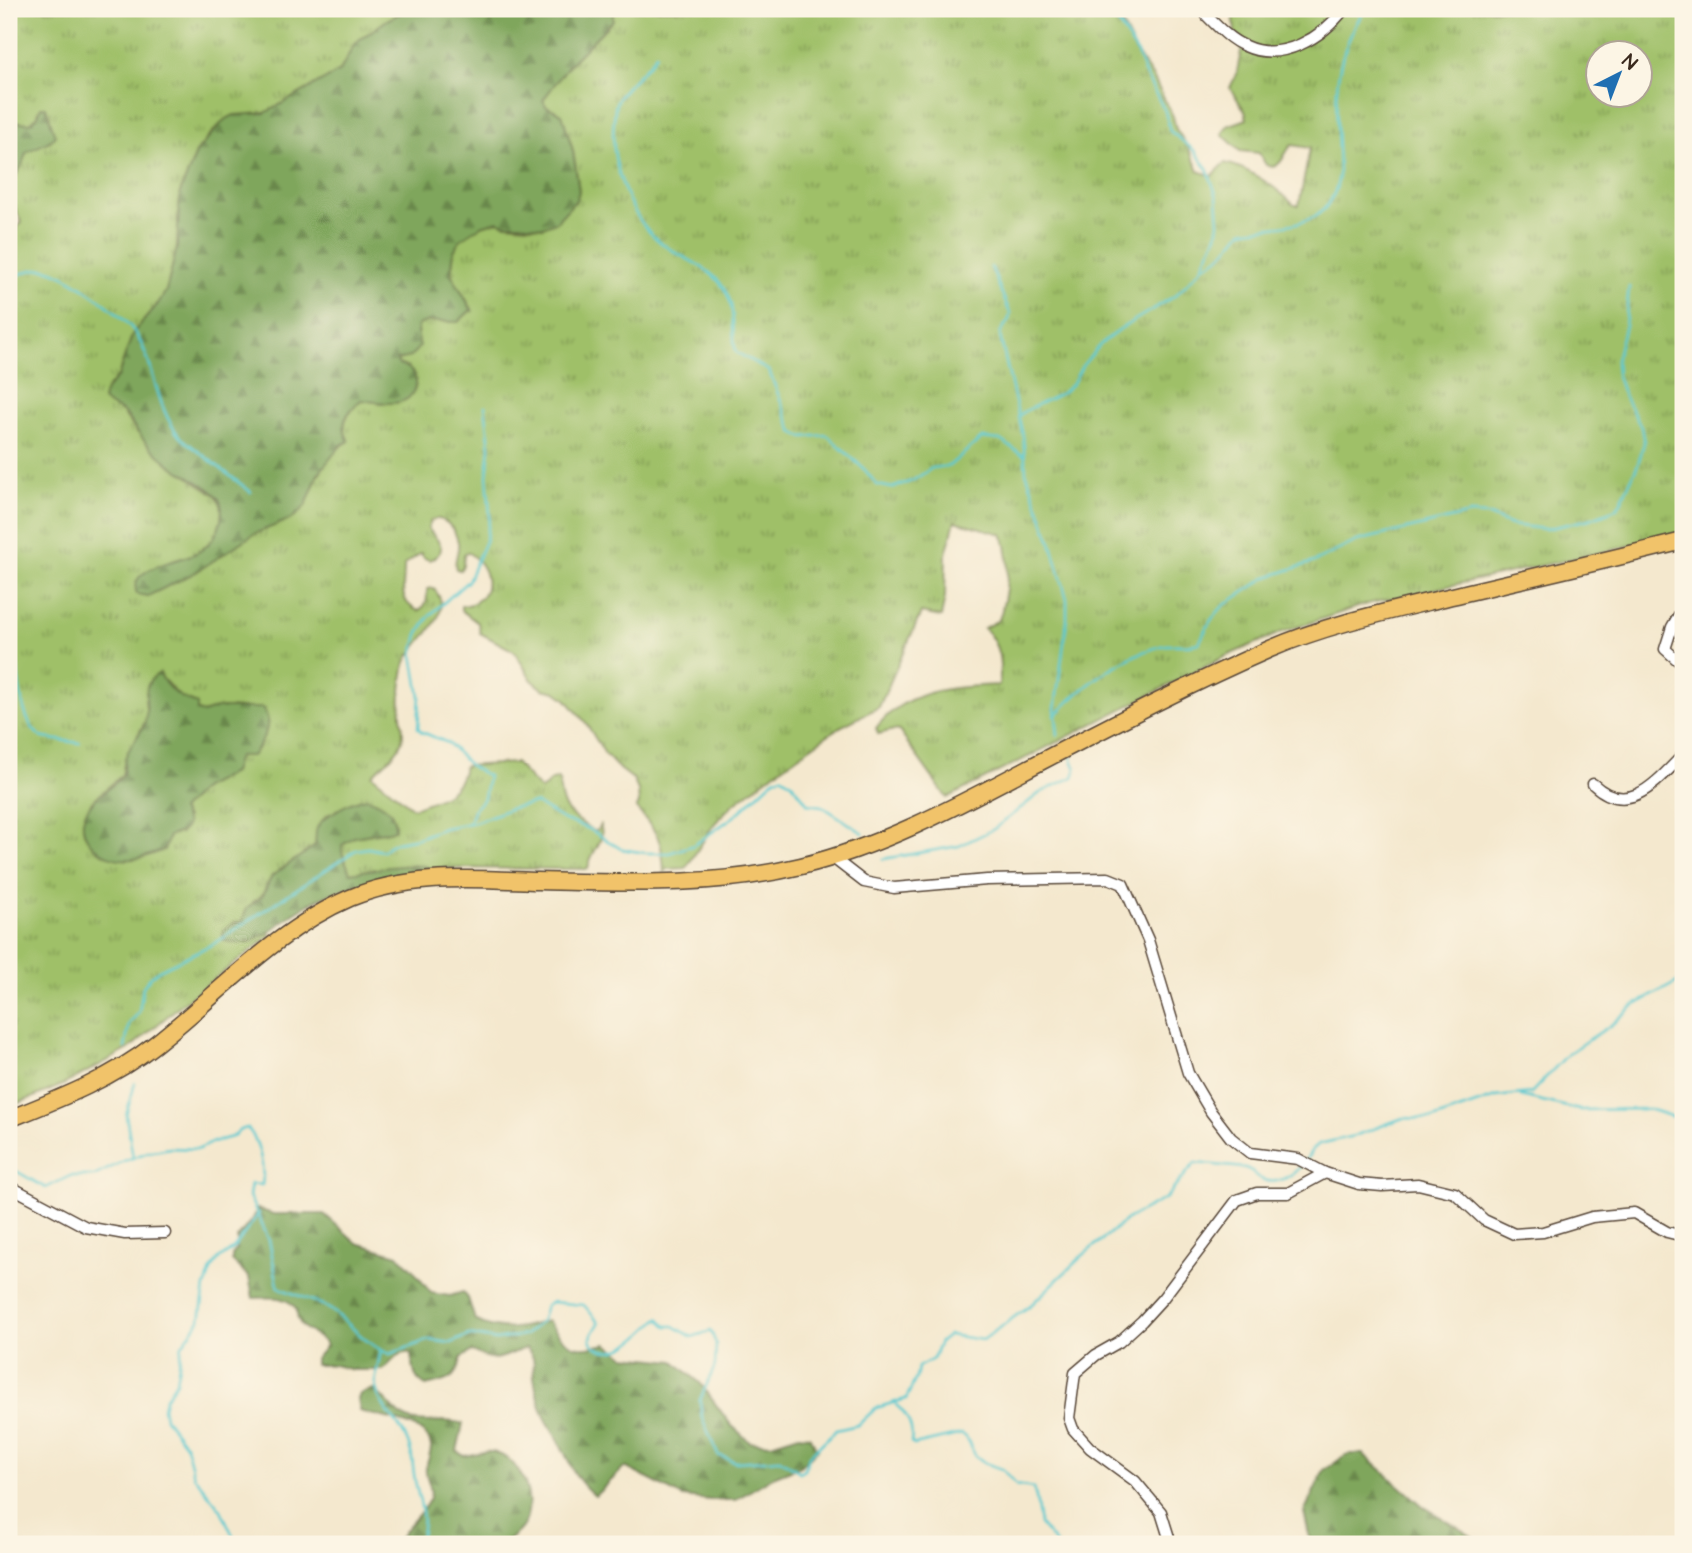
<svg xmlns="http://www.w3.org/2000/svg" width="1692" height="1553" font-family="'Architects Daughter',sans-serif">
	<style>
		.grass { fill: url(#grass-tufts); stroke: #6d7543; stroke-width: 2; fill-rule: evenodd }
		.forest { fill: url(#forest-firs); stroke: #5d683d; stroke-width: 2 }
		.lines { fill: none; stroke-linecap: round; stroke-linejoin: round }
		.stream { stroke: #5bc9d0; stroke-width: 2.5 }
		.minor-casing { stroke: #574638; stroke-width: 13 }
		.primary-casing { stroke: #574638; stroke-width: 19 }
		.minor { stroke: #fff; stroke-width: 10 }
		.primary { stroke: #f1c36a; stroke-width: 16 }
	</style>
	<defs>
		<pattern id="grass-tufts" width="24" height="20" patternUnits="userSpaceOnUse" patternTransform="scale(1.75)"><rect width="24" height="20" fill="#9fc068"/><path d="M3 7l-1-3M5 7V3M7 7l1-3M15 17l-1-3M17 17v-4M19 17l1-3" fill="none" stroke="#839c55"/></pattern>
		<pattern id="forest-firs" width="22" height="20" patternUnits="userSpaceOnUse" patternTransform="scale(1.75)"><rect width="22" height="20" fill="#7fa65c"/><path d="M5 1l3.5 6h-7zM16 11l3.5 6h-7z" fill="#69874b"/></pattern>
	</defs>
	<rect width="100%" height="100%" fill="#fcf5e5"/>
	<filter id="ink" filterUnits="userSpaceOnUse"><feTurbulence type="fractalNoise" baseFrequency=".0143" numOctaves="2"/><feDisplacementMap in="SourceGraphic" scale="14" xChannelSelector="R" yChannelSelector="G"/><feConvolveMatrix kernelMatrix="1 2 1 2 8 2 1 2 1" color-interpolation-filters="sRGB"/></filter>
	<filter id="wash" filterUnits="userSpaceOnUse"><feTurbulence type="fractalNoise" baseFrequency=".00686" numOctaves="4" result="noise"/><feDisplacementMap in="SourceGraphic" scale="28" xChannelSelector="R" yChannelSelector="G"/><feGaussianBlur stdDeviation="1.57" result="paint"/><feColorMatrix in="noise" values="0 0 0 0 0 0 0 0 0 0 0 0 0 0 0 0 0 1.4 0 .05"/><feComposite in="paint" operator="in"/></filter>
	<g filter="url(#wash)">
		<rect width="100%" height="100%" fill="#f4e8ce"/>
		<path class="grass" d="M 9,9 L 408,9 L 387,20 L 355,43 L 340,71 L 265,113 L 213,131 L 197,151 L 180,193 L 177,248 L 166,291 L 158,304 L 133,333 L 118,376 L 106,390 L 137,432 L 169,464 L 216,495 L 222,506 L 221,521 L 215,537 L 199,552 L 174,562 L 148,596 L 196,572 L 254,534 L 306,505 C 315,481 325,454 349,441 C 338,424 348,413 361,400 L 382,403 L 408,368 L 398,364 L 397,360 L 418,337 L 418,325 L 428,321 L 458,322 L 472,309 L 451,274 L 454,251 L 460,240 L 470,233 L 481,226 L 498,221 C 511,227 529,225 543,227 L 579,191 L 573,151 L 562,114 L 545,106 L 543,100 L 568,66 L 613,20 L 613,9 L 1114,9 L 1137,54 L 1154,79 L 1173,116 L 1176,129 L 1188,147 L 1199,171 L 1212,176 L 1225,163 C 1249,168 1277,188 1294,205 L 1299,205 L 1310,148 L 1292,145 C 1282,153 1284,170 1266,165 L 1259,153 L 1240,151 L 1222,134 L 1227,126 L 1247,119 L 1245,111 L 1230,88 L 1237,72 L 1243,41 L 1235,33 L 1233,9 L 1683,9 L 1683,532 L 1612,550 L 1367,604 L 1282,632 L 1224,657 L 947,798 L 899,731 L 894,730 L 878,734 L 876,728 C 906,688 954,687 999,685 C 1002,662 1000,645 984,628 L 999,620 C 1006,599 1013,554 1002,534 L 955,521 L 946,554 L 945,597 L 941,617 L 921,613 L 879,707 L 838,728 L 774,773 L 731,806 L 714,824 L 686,868 L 667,869 L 664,874 C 663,840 658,833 636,808 L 639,804 L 638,790 L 633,779 L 616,766 L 605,754 L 586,723 L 566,699 L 556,692 L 543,689 L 532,680 L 514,651 L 480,633 L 478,623 L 461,610 L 461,606 C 495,603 493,567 467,552 L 464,554 L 463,566 L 460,570 L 456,569 C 453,560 460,551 458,542 C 455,529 445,515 431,520 L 428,528 C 437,541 451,549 430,560 L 424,558 L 421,553 L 404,565 C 405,585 396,600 418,611 C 428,605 427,600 427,589 L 433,588 C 459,614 414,641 406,662 C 401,675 400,702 401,716 C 402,724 405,735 401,743 C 396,756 381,765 372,775 L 413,808 C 438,799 460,794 464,766 L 515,763 L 541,790 L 552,780 L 559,779 C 560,811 568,813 593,831 L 597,831 L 600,825 C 607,842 589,852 588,869 L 427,868 L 425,866 L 350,873 L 342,852 L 342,845 L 354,837 L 395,830 C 395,818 393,813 383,806 C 364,792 356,802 338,811 C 334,813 330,813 327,815 C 318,823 317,835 315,846 L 272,876 L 262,895 L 254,901 L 242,921 L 233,923 L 222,934 L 223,940 L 270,932 L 270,936 L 184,1002 L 129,1049 L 63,1085 L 9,1107 L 9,247 L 17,227 L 22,222 C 0,182 16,188 25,153 L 39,145 L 51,141 L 39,109 L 38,116 L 30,123 L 14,122 L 9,128 ZM 1598,52 L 1640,52 L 1640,94 L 1598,94 ZM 162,678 L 181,698 L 197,704 L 197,711 L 203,713 L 217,708 L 263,709 C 274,724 262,742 252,756 L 238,756 L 218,780 L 203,788 L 181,810 L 186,818 L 181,833 L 92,843 L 84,833 L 91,802 L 122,775 L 125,759 L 147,718 L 145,699 Z"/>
		<g class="forest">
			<path d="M 408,9 L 613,9 L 613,20 L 568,66 L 543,100 L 546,106 L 562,114 L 573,151 L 579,191 L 577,199 L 556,222 L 543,227 L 520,224 L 505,224 L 498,221 L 481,226 L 460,240 L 454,251 L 451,274 L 473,312 L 471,310 L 458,322 L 428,321 L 418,325 L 417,332 L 420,346 L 410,357 L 397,360 L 398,364 C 403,366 409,367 412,372 C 421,382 413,399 400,402 C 388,405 374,401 361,400 C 347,412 338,424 349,441 L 341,445 L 318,474 L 306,505 L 299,513 L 291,519 L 254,534 L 196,572 L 148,596 L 137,594 C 126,567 180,561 196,553 C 208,548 219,533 221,520 C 223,512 222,501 216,495 C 205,483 183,475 171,465 C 159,456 145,443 137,431 C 132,424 130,418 124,413 C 116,407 108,407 102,399 L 106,390 L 118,376 L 133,333 L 158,304 L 166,291 L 177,248 L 180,193 L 197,151 L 224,120 L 234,115 L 265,113 L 340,71 L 355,43 L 387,20 Z"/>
			<path d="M 41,107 L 46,107 L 55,136 C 49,144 34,147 26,153 L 21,168 L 14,176 L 9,186 L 9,128 L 14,122 L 31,123 L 38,116 Z"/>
			<path d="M 160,673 C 166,690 181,698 197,704 L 197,711 L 203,713 L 217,708 L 263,708 C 274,724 262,742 252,756 L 238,756 L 233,773 L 203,788 L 181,810 L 187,824 C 183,834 178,832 169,836 L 164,850 C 144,858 123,865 102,853 C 77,836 77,815 99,796 C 106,789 118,783 123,774 C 125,769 124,763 125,758 C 129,747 139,736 144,725 C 152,706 136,685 160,673 Z"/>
			<path d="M 367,798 C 385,804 395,811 395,830 L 354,837 L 342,845 L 342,852 L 350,873 C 377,869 397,864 426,866 L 427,868 L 422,873 C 392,877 361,882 333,893 C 319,898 306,905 294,913 C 273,928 252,952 223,940 L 223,931 L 228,926 L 242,921 L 247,908 L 263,895 L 272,876 L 315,846 C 316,840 315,833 317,828 C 323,815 353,800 367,798 Z"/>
			<path d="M 257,1209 L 273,1214 L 324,1214 L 357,1243 L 398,1255 L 412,1269 L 431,1293 L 450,1296 L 463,1292 L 468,1298 L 475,1320 C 501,1334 521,1328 548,1321 C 570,1350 573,1350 607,1344 L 625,1356 L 674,1361 L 700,1383 L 731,1425 L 750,1442 L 771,1444 L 799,1435 L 809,1436 L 818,1449 L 801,1466 L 773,1477 L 735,1500 L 710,1500 L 683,1497 L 625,1467 L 595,1496 C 570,1476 569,1457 554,1433 C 548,1422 543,1416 540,1404 C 537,1395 535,1386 534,1377 C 532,1364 538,1360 526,1348 C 501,1356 499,1366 472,1351 L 461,1358 C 457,1381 446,1381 426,1386 C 410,1377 416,1367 410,1353 C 399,1351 391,1363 383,1370 L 353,1370 L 334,1365 L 315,1365 L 315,1359 L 326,1346 L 324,1342 C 312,1331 296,1329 297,1310 C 287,1294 269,1298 253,1298 L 249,1277 L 232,1261 L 232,1255 L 237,1249 L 237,1238 L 254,1217 Z"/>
			<path d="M 373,1389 C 386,1397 392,1413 407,1419 C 425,1426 444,1417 463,1424 L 457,1451 L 464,1456 C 474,1455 486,1449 496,1453 C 524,1462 537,1502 523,1526 C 519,1533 509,1539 503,1544 L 397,1544 C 404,1526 420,1517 429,1500 C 435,1487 424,1480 426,1468 C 427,1462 431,1454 431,1447 C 429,1422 378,1418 360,1411 L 358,1399 L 360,1394 Z"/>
			<polygon points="1348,1454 1363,1454 1423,1506 1484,1544 1311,1544 1304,1512 1324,1470"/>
		</g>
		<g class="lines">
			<g class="stream">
				<path d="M 656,54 C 646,71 628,82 618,99 C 614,105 615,113 614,120 C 609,162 629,220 664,245 C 686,261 715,268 727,294 C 736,311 731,333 736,352 L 769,371 L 793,432 L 803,437 L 827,435 L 865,470 L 877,485 L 892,488 L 912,481 L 932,468 L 949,466 L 982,438 L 1000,440 L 1023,455"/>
				<path d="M 1203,266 C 1223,259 1229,246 1242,231 C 1286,223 1331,231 1339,175 C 1338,107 1326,70 1365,9"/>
				<path d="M 991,267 L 1010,313 C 1011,323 1001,326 1000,336 L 1023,436 L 1026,472 L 1051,542 L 1067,599 L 1067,620 L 1055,709 L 1058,735"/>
				<path d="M 9,279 C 19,275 33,267 45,269 C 68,273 123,314 136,334 C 156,367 155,407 180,437 L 251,492"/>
				<polyline points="1018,417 1023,412 1062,393 1073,383 1082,366 1102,343 1120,329 1176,295 1201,269 1217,235 1219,223 1217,197 1207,168 1195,151 1170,131 1165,111 1145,74 1136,51 1113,15 1112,9"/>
				<path d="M 9,624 C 20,651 14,725 44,738 L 80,743"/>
				<path d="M 1055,716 C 1083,686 1120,657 1161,646 C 1173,643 1187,647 1199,643 L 1211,620 L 1223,606 L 1267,577 L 1314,562 L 1357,541 L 1470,514 L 1487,515 L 1511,525 L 1546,529 L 1590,519 L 1616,509 L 1620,504 L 1638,464 L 1644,443 L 1641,427 L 1624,396 L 1617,376 L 1616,360 L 1625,325 L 1629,287"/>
				<polyline points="469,823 473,810 484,798 488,776 470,766 448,743 422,732 418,728 420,696 413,655 418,634 430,615 468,581 486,539 490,515 487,476 490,447 485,406"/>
				<polyline points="883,859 959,846 994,829 1040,793 1073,777 1076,769 1071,757"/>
				<polyline points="125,1048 129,1024 139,1012 143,987 150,977 159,970 215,943 356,850 368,848 383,851 390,845 397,842 418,838 444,828 475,822 512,808 536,803 562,819 589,829 621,849 646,853 669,853 694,845 736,815 773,780 781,776 792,783 808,804 822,806 863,833"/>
				<polyline points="1521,1096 1580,1110 1648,1109 1683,1120"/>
				<polyline points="133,1158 126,1115 135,1083"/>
				<polyline points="1306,1160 1312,1150 1319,1144 1354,1136 1403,1118 1433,1119 1496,1097 1531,1093 1569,1053 1611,1025 1633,1006 1683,979"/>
				<path d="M 9,1167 L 46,1188 L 70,1176 L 94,1176 L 124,1161 L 148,1152 L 170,1148 L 199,1149 L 213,1142 L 232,1137 L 240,1130 L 247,1128 C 259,1138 265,1171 262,1185 L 251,1184 L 249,1196 L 269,1240 L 278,1286 C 283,1292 316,1300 328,1308 C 349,1321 366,1346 390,1354 L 429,1340 L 451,1343 L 469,1335 L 496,1340 L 525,1335 L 541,1322 L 546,1305 L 552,1302 L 584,1305 L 599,1323 C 597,1328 592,1333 591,1338 C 590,1341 592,1345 596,1347 C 619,1361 644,1332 659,1318 L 667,1326 L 674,1326 L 692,1337 L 711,1331 L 716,1344 L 715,1366 L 700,1400 L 702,1418 L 718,1455 L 735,1462 L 780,1459 L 800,1472 L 805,1469 L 809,1456 L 836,1430 L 858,1425 L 876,1408 L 906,1399 L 916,1378 L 918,1367 L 933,1359 L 940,1342 L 949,1335 L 983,1340 L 1032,1304 L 1081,1257 L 1127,1219 L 1166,1198 L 1195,1163 L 1245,1168 C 1253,1170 1253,1175 1259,1178 C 1275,1187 1290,1177 1302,1166"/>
				<path d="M 381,1350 C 379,1362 374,1376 376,1388 C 380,1407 395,1418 404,1434 C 413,1450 412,1463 415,1481 C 420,1506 428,1518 418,1544"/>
				<path d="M 896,1405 C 907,1414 914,1428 911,1442 L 914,1445 L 962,1434 L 966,1437 L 975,1455 L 985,1463 L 1002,1469 L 1016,1485 L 1033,1488 L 1036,1497 L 1040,1525 L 1056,1544"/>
				<polyline points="237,1544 221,1510 194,1476 186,1446 165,1418 163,1408 165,1399 176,1382 182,1345 200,1320 205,1287 211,1270 219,1259 234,1248 259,1213"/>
			</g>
		</g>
	</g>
	<g filter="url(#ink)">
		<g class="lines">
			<g class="minor-casing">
				<g id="minor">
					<path d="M 1207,16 C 1218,27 1230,40 1245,46 C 1282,63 1323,37 1344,9"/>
					<polyline points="1683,608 1672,627 1665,649 1683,665"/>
					<path d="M 1593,784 C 1629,818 1657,781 1683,755"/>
					<polyline points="833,858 864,882 894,888 987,880 1108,878 1123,884 1148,940 1188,1073 1211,1112 1231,1138 1250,1153 1298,1159 1325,1173 1359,1184 1382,1186 1418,1184 1455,1193 1484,1220 1514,1234 1543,1232 1592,1217 1634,1213 1667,1232 1683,1236"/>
					<polyline points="9,1186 86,1227 125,1234 165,1233"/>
					<polyline points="1171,1544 1161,1512 1135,1481 1090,1448 1073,1429 1069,1418 1075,1373 1096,1355 1119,1342 1142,1321 1163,1298 1237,1200 1257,1193 1288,1193 1325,1173"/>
				</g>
			</g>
			<g class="primary-casing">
				<path id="primary" d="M 9,1119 C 59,1099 111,1079 154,1045 C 217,996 275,930 350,898 C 410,873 475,879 538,881 C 626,883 715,887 801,866 C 887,845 964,802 1042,761 C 1117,722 1192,683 1270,649 C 1326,625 1386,612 1444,598 C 1524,579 1604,561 1683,541"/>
			</g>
			<use href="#minor" class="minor"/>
			<use href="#primary" class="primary"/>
		</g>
	</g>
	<rect width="1692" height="1553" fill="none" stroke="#fcf5e5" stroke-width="35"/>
	<g transform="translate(1619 74) rotate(42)"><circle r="33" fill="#fcf5e5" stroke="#afa495" stroke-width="2"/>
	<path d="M0-5L12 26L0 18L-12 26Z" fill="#1f6fb2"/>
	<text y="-10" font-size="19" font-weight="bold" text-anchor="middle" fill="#3b2a1e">N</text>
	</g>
</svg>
